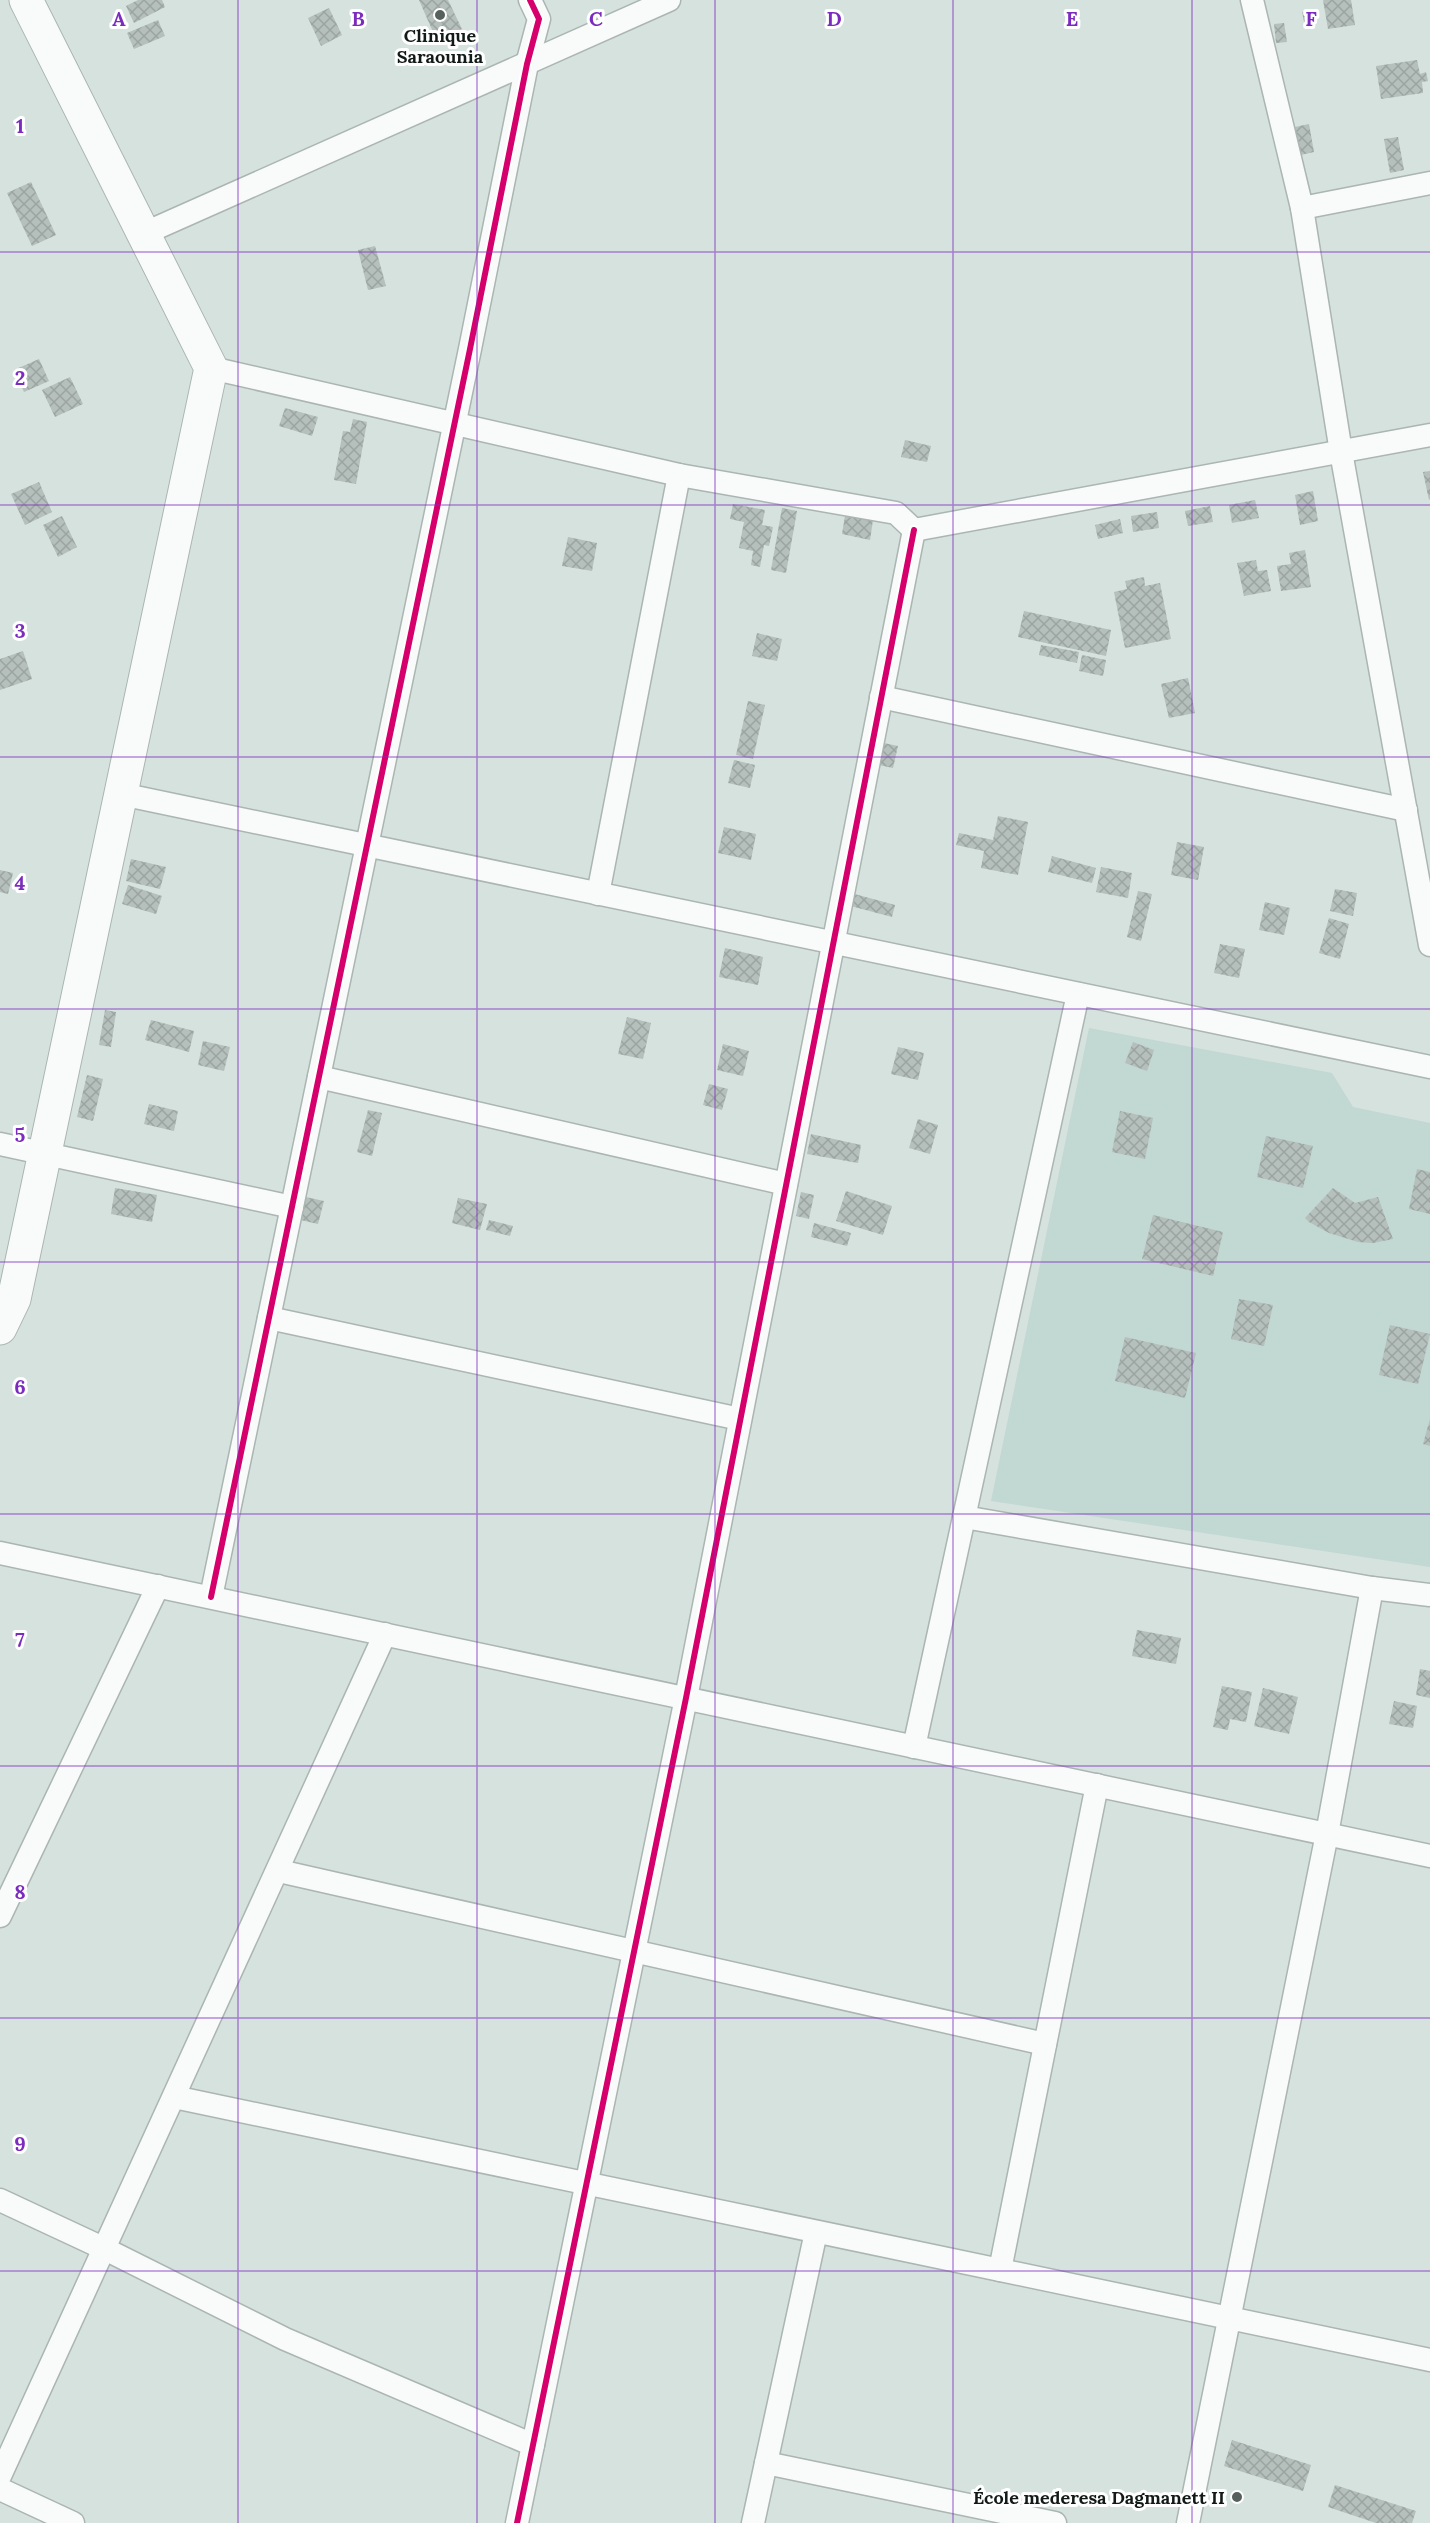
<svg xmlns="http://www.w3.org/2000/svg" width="1430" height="2523" font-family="Lora,serif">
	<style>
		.built { fill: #c2d8d2 }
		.building { fill: url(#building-cross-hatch) }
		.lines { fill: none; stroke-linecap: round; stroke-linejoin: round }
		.street-casing { stroke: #abb5b2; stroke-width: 25 }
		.secondary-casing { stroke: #abb5b2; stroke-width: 35 }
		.street { stroke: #f9fbfa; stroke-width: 22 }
		.secondary { stroke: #f9fbfa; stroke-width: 33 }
		.cycleway-casing { stroke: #fff; stroke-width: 10 }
		.cycleway { stroke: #d6006c; stroke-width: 6 }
		.grid { fill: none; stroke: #7b2cbf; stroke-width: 1.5; stroke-opacity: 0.55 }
		.poi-dot { fill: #56605d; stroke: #fff; stroke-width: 2 }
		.labels { text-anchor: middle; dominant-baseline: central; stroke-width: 6; stroke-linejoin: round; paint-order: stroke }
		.poi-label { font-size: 18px; font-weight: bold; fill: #121a18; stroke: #fff }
		.grid-label { font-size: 20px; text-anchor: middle; font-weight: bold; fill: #7b2cbf; stroke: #fff; stroke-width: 6; stroke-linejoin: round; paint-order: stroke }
	</style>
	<defs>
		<pattern id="building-cross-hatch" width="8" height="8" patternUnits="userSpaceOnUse" patternTransform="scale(1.5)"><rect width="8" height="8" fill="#b5bfbc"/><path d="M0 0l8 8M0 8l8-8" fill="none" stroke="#9ba4a1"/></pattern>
	</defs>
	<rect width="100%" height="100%" fill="#d5e2de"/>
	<polygon class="built" points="1089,1028 1332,1073 1353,1107 1430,1123 1430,1567 991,1501"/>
	<g class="building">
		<polygon points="138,0 162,0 165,7 134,23 126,6"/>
		<polygon points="419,0 448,0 462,29 437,41"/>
		<polygon points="1323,0 1351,0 1355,25 1328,29"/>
		<polygon points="329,8 342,35 321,46 308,18"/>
		<polygon points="1314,10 1317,24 1305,26 1302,12"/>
		<polygon points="158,20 165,36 134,49 127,33"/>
		<polygon points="1284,23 1287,42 1276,43 1274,24"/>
		<polygon points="1417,60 1420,74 1426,72 1428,81 1422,82 1423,93 1381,99 1376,66"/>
		<polygon points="1309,124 1314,152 1301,155 1295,127"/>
		<polygon points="1398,137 1404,170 1390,173 1384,139"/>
		<polygon points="31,182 56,235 32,246 7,193"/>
		<polygon points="375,246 386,286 368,290 358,250"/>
		<polygon points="39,359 49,381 24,392 14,370"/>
		<polygon points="70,377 83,404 55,417 42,390"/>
		<polygon points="285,408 318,417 312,436 279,426"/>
		<polygon points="353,419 367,422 356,484 334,480 343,431 350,432"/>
		<polygon points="905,440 931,446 927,462 901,457"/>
		<polygon points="1430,471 1430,499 1429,500 1423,472"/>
		<polygon points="39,482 52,512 25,525 11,494"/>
		<polygon points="1313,491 1318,521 1300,525 1295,495"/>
		<polygon points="1255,500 1259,518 1232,523 1229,505"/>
		<polygon points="733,504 765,510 762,525 773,527 769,546 764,545 760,567 751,565 753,551 739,548 744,522 730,519"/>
		<polygon points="1210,506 1213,522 1188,526 1185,511"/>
		<polygon points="782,508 797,511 786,573 771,570"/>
		<polygon points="1157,512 1159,528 1133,532 1131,516"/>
		<polygon points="62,516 77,547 58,557 43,525"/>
		<polygon points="845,516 873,520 870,540 842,534"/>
		<polygon points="1120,519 1123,533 1098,539 1095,525"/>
		<polygon points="568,537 597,543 592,571 562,566"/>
		<polygon points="1305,550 1311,587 1281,591 1277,566 1291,564 1289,553"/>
		<polygon points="1256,560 1258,571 1267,570 1271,591 1244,596 1237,563"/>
		<polygon points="1144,577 1145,586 1160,583 1171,639 1125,648 1114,592 1127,589 1125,581"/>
		<polygon points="1024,611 1111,630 1106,656 1018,637"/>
		<polygon points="757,633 782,639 777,661 752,656"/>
		<polygon points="1041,645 1079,652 1077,663 1039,655"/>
		<polygon points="23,651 32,679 0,690 0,659"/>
		<polygon points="1082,655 1106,660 1103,676 1079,671"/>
		<polygon points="1188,678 1195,713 1169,718 1161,684"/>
		<polygon points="748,701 765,705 753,759 736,755"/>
		<polygon points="879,742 898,746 893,768 874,764"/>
		<polygon points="734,760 755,765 750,788 728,783"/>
		<polygon points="998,816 1028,822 1018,875 981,868 984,851 956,845 959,833 993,840"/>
		<polygon points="724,827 756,834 751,860 718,853"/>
		<polygon points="1177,842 1204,847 1198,880 1171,875"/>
		<polygon points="1052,856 1096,868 1092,883 1048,872"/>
		<polygon points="131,859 166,867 160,889 126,881"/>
		<polygon points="1101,867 1132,873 1128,898 1096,892"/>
		<polygon points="0,870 13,873 8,894 0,892"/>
		<polygon points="128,885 162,896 156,914 122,904"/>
		<polygon points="1335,889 1357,893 1353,916 1330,911"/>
		<polygon points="1138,891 1152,894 1141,941 1127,937"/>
		<polygon points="851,893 895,905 892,917 847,905"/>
		<polygon points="1265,902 1290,908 1284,935 1259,930"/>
		<polygon points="1329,918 1349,924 1340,959 1319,953"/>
		<polygon points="1220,944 1245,949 1239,978 1214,973"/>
		<polygon points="725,948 763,957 758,985 719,977"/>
		<polygon points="105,1010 116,1012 111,1047 99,1045"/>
		<polygon points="627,1017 651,1023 643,1059 618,1054"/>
		<polygon points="151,1020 194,1031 189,1052 145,1040"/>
		<polygon points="203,1041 230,1047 224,1071 198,1065"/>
		<polygon points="1133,1042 1154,1050 1147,1071 1125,1063"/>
		<polygon points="723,1044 749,1051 743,1076 717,1070"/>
		<polygon points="898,1047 924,1053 918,1080 891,1074"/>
		<polygon points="87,1075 103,1079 93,1121 77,1117"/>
		<polygon points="709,1084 728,1089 722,1110 703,1105"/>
		<polygon points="149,1104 178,1111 174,1131 144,1124"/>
		<polygon points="368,1110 382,1113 372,1156 357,1152"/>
		<polygon points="1120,1111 1153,1118 1145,1159 1112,1152"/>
		<polygon points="918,1119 938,1125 930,1154 909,1148"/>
		<polygon points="811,1134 861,1145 858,1163 807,1154"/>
		<polygon points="1266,1136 1313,1146 1303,1188 1257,1177"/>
		<polygon points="1417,1169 1430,1172 1430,1214 1409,1209"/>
		<polygon points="115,1188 157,1195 152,1222 111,1214"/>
		<polygon points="1333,1188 1355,1203 1378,1197 1393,1239 1373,1243 1358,1242 1329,1233 1309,1222 1305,1218"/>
		<polygon points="846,1191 892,1206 883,1235 836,1221"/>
		<polygon points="801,1192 814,1195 809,1219 796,1216"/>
		<polygon points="301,1196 324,1201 318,1224 296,1219"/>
		<polygon points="458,1198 487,1204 480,1230 452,1223"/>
		<polygon points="1153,1215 1223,1232 1213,1276 1142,1259"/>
		<polygon points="489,1220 513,1226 510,1236 486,1230"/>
		<polygon points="814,1223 851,1233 847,1246 811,1237"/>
		<polygon points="1239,1299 1273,1305 1264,1346 1231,1339"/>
		<polygon points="1390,1325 1430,1334 1418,1384 1379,1375"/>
		<polygon points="1125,1337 1196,1353 1185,1398 1115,1381"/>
		<polygon points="1430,1419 1430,1446 1423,1444"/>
		<polygon points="1137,1630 1181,1638 1176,1664 1132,1656"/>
		<polygon points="1420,1669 1430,1671 1430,1698 1416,1695"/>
		<polygon points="1222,1686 1252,1692 1246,1722 1230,1719 1228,1730 1213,1727"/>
		<polygon points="1263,1688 1298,1697 1289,1734 1254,1726"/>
		<polygon points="1394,1701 1417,1706 1413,1728 1389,1724"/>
		<polygon points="1232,2440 1311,2465 1303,2491 1224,2466"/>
		<polygon points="1335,2485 1416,2511 1412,2523 1376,2523 1328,2507"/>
	</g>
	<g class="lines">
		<g class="street-casing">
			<g id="street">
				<polyline points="1252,0 1302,208 1341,452 1430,945"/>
				<polyline points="1302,208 1430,183"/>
				<polyline points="143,234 669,0"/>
				<polyline points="211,368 679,475 896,513 914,530"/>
				<polyline points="914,530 1430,435"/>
				<polyline points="881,697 1406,810"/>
				<polyline points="121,794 1430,1067"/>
				<polyline points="598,894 679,475"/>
				<polyline points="319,1077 786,1184"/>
				<polyline points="0,1144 292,1207"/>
				<polyline points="269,1318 740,1419"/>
				<polyline points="964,1517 1372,1588 1430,1595"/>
				<polyline points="0,1553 1430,1856"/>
				<polyline points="211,1597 470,349 527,64 539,19 530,0"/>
				<polyline points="914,1747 1078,994"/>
				<polyline points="279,1871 1045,2044"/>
				<polyline points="0,1916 158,1586"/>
				<polyline points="174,2097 1430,2360"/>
				<polyline points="0,2200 105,2249 285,2339 533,2445"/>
				<polyline points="1000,2270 1097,1785"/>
				<polyline points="766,2463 1055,2523"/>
				<polyline points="0,2476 385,1634"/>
				<polyline points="0,2489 73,2523"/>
				<polyline points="517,2523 686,1698 914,530"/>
				<polyline points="753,2523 816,2232"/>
				<polyline points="1188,2523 1327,1834 1372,1588"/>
			</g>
		</g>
		<g class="secondary-casing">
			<polyline id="secondary" points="0,1328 14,1299 211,368 26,0"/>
		</g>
		<use href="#street" class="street"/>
		<use href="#secondary" class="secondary"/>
		<g class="cycleway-casing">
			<g id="cycleway">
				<polyline points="211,1597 470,349 527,64 539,19 530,0"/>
				<polyline points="517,2523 686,1698 914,530"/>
			</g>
		</g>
		<use href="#cycleway" class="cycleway"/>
	</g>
	<path class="grid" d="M 238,0 L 238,2523M 477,0 L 477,2523M 715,0 L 715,2523M 953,0 L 953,2523M 1192,0 L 1192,2523M 0,252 L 1430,252M 0,505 L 1430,505M 0,757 L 1430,757M 0,1009 L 1430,1009M 0,1262 L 1430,1262M 0,1514 L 1430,1514M 0,1766 L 1430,1766M 0,2018 L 1430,2018M 0,2271 L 1430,2271"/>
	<g class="poi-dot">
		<circle cx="440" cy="15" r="6"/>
		<circle cx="1237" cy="2497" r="6"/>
	</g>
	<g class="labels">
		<g class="poi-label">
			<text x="440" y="35">Clinique<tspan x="440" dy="21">Saraounia</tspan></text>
			<text x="1225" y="2497" text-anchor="end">École mederesa Dagmanett II</text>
		</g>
	</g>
	<g class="grid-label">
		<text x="119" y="26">A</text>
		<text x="358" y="26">B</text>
		<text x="596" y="26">C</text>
		<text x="834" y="26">D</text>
		<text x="1072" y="26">E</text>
		<text x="1311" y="26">F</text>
		<text x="20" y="133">1</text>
		<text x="20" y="385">2</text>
		<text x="20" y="638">3</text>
		<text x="20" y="890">4</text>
		<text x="20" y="1142">5</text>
		<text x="20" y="1394">6</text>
		<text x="20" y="1647">7</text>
		<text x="20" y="1899">8</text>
		<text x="20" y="2151">9</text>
	</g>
</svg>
